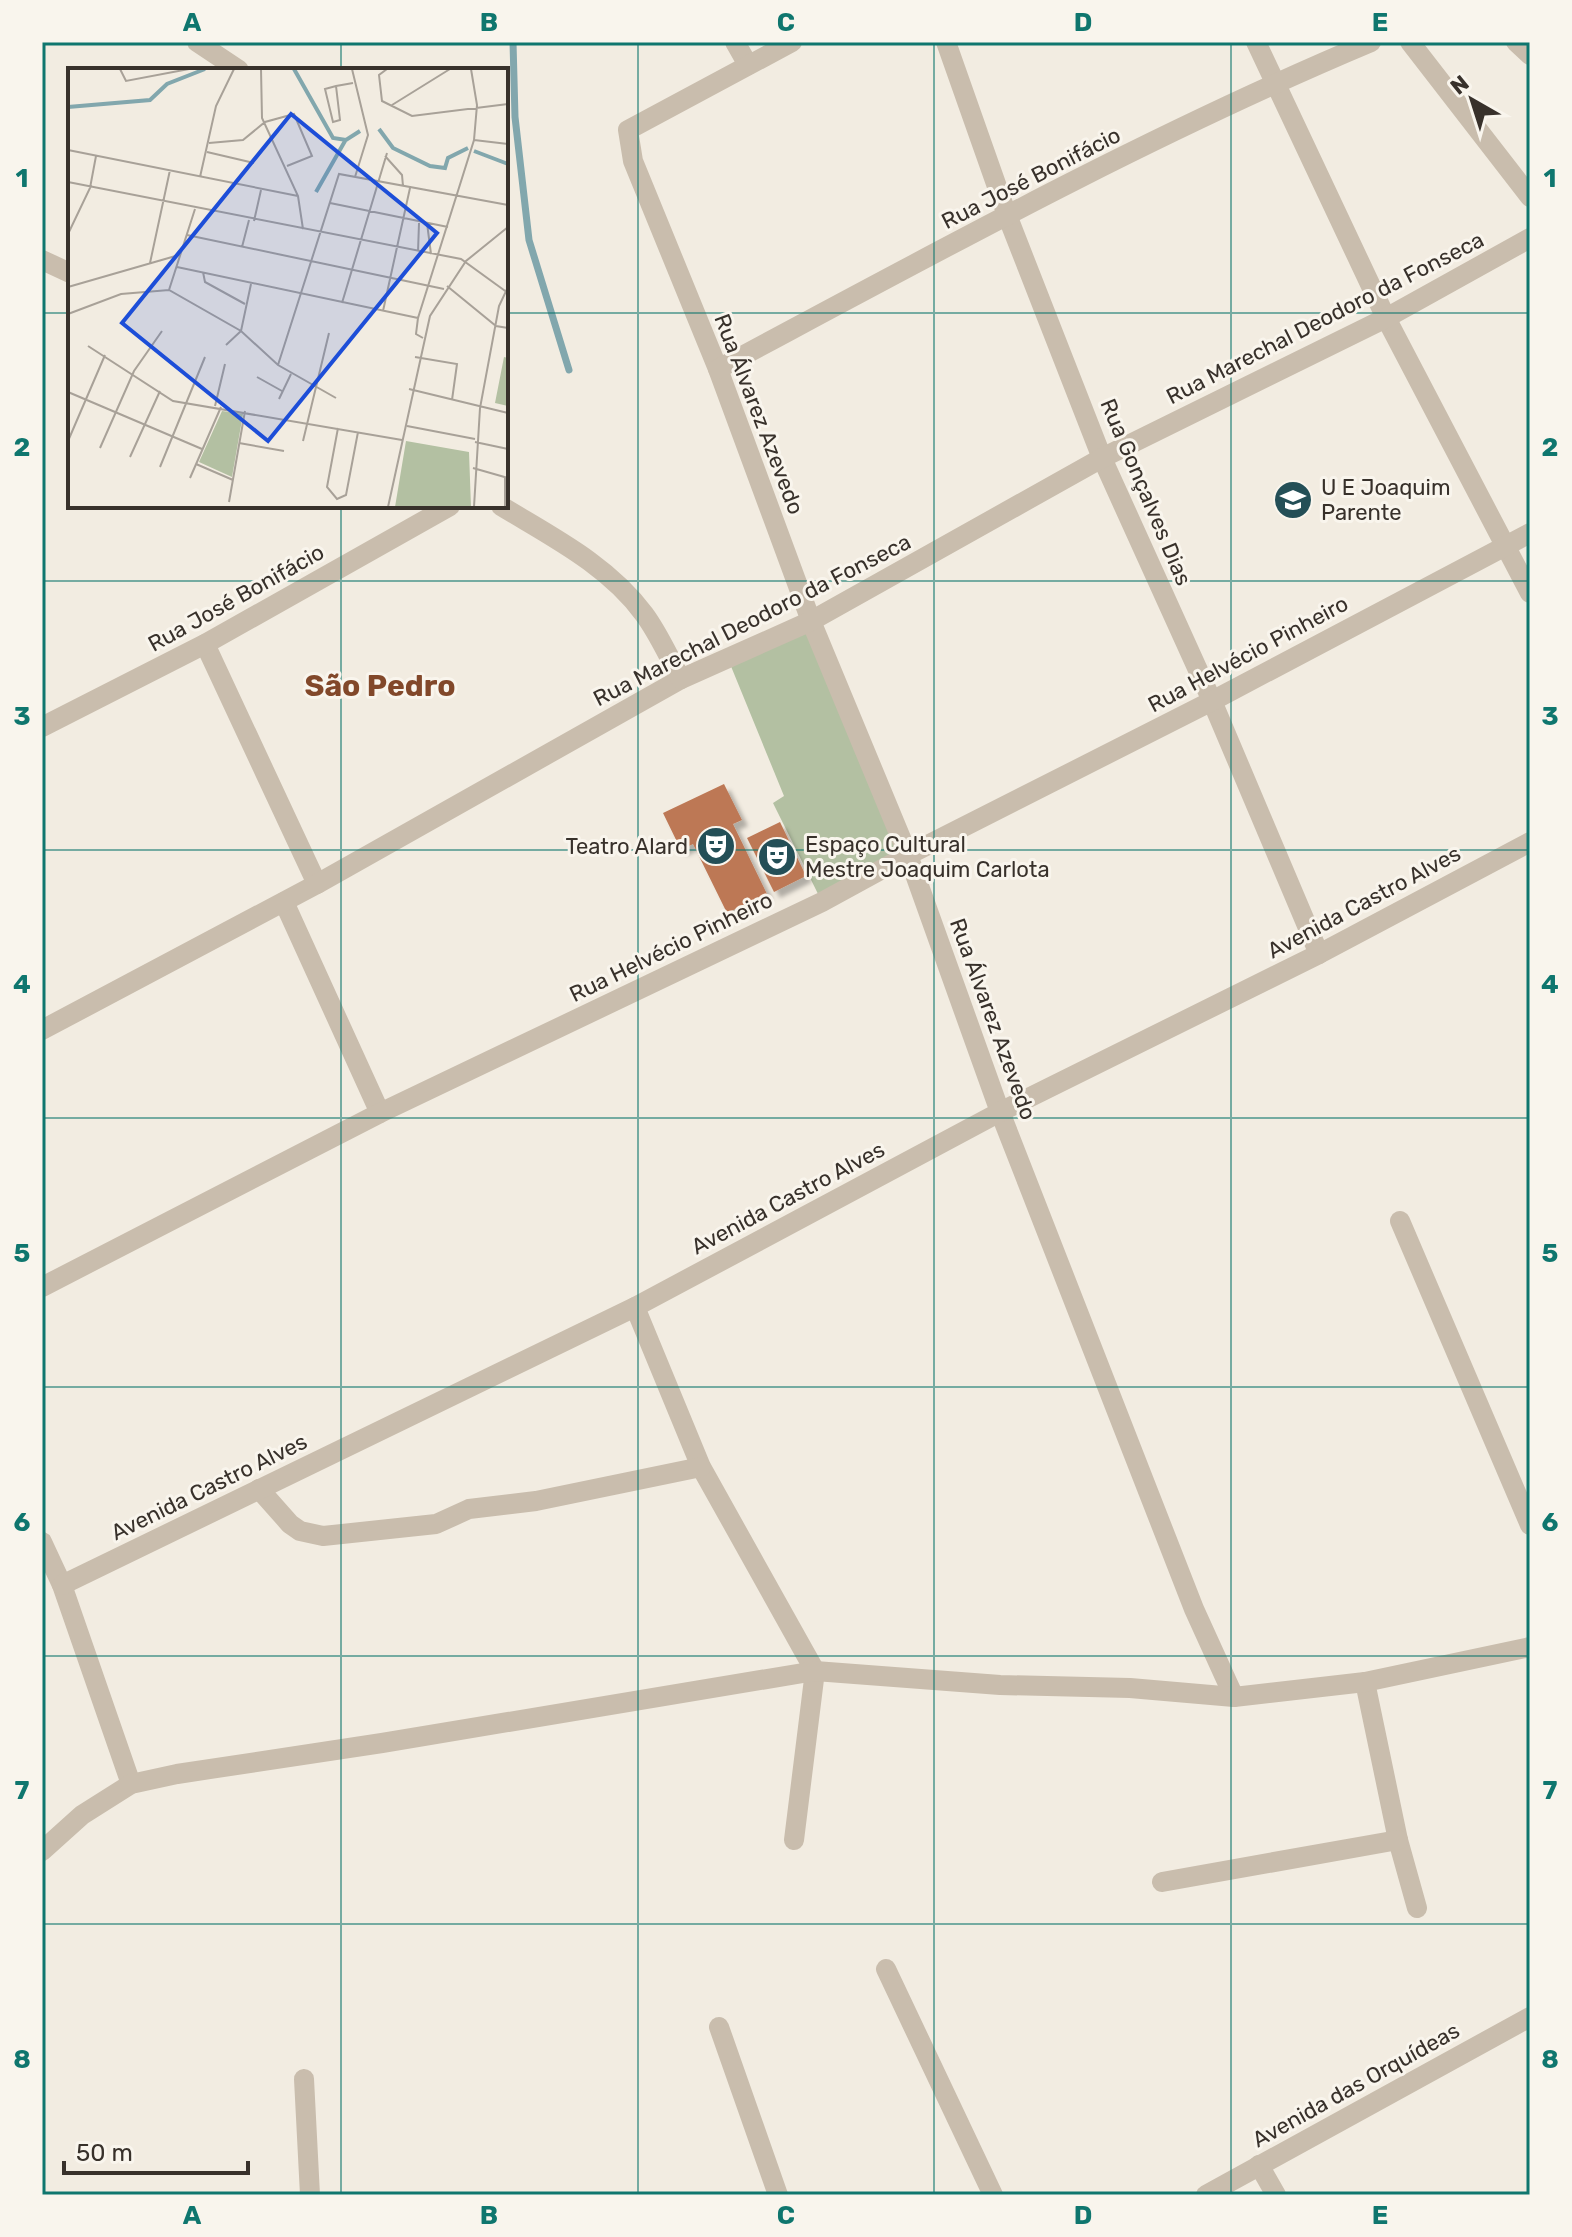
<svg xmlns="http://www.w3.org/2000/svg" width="1572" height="2237" font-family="Rubik,sans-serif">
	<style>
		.green { fill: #b3c0a2 }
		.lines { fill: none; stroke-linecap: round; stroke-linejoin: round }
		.stream { stroke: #82a7ad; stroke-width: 7 }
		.building { fill: #bd7854; filter: url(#shadow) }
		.minor { stroke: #c9bdad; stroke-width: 20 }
		.tertiary { stroke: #c9bdad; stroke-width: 20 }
		.grid { fill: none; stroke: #0f766e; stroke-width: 2; stroke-opacity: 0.55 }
		.labels { text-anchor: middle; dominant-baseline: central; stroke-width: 6; stroke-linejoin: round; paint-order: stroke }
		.street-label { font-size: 22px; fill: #38312b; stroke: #f9f5ed }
		.poi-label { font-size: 22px; fill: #38312b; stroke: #f9f5ed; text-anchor: start }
		.district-label { font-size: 30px; font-weight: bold; fill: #82482a; stroke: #f9f5ed }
		.inset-river { fill: none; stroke: #82a7ad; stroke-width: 4 }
		.inset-road { fill: none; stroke: #a8a198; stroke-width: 2 }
		.view { fill: #1d4ed8; fill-opacity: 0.15; stroke: #1d4ed8; stroke-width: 4 }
		.inset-edge { fill: none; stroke: #38312b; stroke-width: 4 }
		.neatline { fill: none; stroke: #0f766e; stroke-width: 3 }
		.grid-label { font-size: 26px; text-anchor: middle; font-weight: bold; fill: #0f766e }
	</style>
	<defs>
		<filter id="shadow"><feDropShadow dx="6" dy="6" stdDeviation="2" flood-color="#0004"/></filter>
	</defs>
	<rect width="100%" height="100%" fill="#f2ece1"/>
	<polygon class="green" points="811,621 908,855 822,902 773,803 784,796 728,659"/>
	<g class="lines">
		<polyline class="stream" points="513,42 515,117 529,240 569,370"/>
	</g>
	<g class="building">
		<polygon points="724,784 742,820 733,824 767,894 727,913 693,844 681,850 663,813"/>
		<polygon points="780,822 806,876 774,892 747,838"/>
	</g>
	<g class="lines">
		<g class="minor">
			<polyline points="197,42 239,70"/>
			<polyline points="735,42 748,65"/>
			<polyline points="792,42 628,130 633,161 718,369 811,621 908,855 1000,1112 1194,1609 1234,1697"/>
			<polyline points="946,42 1007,215 1102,458 1212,701 1319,954"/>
			<polyline points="1256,42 1386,318 1530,593"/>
			<polyline points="1410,42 1530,197"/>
			<polyline points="1516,42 1530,55"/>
			<path d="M 718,369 C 933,254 1147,136 1371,42"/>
			<polyline points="205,644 317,884"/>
			<polyline points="42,727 205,644 450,506"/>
			<polyline points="284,902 380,1113"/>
			<polyline points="42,1030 317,884 681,679"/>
			<polyline points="1400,1221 1530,1525"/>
			<polyline points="42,1287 380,1113 822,902 908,855 1212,701 1530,533"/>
			<polyline points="635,1307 701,1467 815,1671 794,1840"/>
			<polyline points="259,1489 290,1524 300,1531 323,1536 436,1524 469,1509 536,1501 701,1467"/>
			<polyline points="42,1542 62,1585 131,1784"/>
			<polyline points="62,1585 635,1307 1000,1112 1319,954 1530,842"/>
			<polyline points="1365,1682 1398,1840 1417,1908"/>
			<polyline points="42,1851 82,1815 131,1784 177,1774 382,1743 815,1671 1000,1685 1130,1688 1234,1697 1365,1682 1530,1647"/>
			<polyline points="1162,1882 1398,1840"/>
			<polyline points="886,1969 993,2195"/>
			<polyline points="719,2027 778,2195"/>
			<polyline points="304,2079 310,2195"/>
			<polyline points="1259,2165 1276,2195"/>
			<polyline points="1206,2195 1530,2017"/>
		</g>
		<g class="tertiary">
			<polyline points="42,260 70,273"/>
			<path d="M 501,506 C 552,537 608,565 644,614 C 659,634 669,658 681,679 L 811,621 L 1102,458 L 1386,318 L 1530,238"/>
		</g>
	</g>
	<path class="grid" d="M 341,42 L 341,70M 638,42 L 638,2195M 934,42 L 934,2195M 1231,42 L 1231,2195M 42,313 L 70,313M 506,313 L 1530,313M 341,506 L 341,2195M 42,581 L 1530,581M 42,850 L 1530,850M 42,1118 L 1530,1118M 42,1387 L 1530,1387M 42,1656 L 1530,1656M 42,1924 L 1530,1924"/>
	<defs>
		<g id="school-disc" transform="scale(2)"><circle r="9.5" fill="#244f57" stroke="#f9f5ed"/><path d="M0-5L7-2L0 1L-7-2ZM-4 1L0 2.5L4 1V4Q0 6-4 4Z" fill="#fff"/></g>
		<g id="theatre-disc" transform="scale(2)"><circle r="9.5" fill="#244f57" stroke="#f9f5ed"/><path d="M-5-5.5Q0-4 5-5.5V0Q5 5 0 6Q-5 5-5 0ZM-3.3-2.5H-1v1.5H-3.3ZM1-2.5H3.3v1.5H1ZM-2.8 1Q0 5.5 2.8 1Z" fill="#fff"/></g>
	</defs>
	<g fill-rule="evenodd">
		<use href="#school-disc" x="1293" y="500"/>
		<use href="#theatre-disc" x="716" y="846"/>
		<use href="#theatre-disc" x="777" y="857"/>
	</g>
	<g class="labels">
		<g class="street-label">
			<text transform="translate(1031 178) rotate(-27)">Rua José Bonifácio</text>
			<text transform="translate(1325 318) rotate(-27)">Rua Marechal Deodoro da Fonseca</text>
			<text transform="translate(759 414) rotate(69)">Rua Álvarez Azevedo</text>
			<text transform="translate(1146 492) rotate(67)">Rua Gonçalves Dias</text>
			<text transform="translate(236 598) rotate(-29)">Rua José Bonifácio</text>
			<text transform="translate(752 620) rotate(-27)">Rua Marechal Deodoro da Fonseca</text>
			<text transform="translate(1248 654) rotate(-28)">Rua Helvécio Pinheiro</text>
			<text transform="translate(1364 902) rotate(-28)">Avenida Castro Alves</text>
			<text transform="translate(671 947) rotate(-26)">Rua Helvécio Pinheiro</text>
			<text transform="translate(993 1019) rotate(70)">Rua Álvarez Azevedo</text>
			<text transform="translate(788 1198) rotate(-28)">Avenida Castro Alves</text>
			<text transform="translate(209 1487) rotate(-26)">Avenida Castro Alves</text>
			<text transform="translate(1356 2085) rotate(-29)">Avenida das Orquídeas</text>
		</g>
		<g class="poi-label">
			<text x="1321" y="487">U E Joaquim<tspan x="1321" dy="25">Parente</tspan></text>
			<text x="805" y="844">Espaço Cultural<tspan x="805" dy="25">Mestre Joaquim Carlota</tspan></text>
			<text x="688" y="846" text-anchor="end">Teatro Alard</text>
		</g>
		<g class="district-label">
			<text x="380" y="686">São Pedro</text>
		</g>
	</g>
	<g transform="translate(68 68)">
		<rect width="440" height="440" fill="#f2ece1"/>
		<path d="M 436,289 L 440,290 L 440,338 L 427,335 ZM 154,343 L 175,346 L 164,409 L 131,394 ZM 338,373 L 401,384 L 403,439 L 327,439 Z" fill="#b3c0a2"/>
		<path class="inset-river" d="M 226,1 L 265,70 L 278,72 L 292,63M 0,39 L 82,32 L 99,16 L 137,1M 311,61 L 325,80 L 362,98 L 377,100 L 380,90 L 400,80M 406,83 L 440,96M 248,124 L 277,73"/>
		<path class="inset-road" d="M 52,1 L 58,13 L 121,1M 193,1 L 194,50 L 230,128 L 235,161M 284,1 L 300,67 L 287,109M 319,1 L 311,7 L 314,33 L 344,48 L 440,36M 268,18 L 272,52 L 265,54 L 257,21 L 268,18 L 285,15M 324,37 L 382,1M 406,72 L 440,76M 141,75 L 175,72 L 197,54 L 226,46 L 244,88 L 219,98M 0,82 L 230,128M 139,84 L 186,95M 317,88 L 334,107 L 335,118M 132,109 L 148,38 L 166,1M 0,114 L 393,191 L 440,225M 262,135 L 380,159M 186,153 L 193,122M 359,155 L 363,186M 0,166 L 22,120 L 28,88M 119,167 L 376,221M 174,179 L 181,152M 350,184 L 351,155M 82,195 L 102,102M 109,199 L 350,250M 135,204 L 137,214 L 177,236M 379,218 L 428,258 L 440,260M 0,219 L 111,187M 101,222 L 127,141M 274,235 L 319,85M 315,243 L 342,120M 0,246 L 53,226 L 101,222 L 173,263 L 210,297 L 268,330M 355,270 L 348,266 L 350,250 L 406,72 L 409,37 L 403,1M 158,277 L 173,263 L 183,216M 20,278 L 105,333 L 334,372M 347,289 L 389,296 L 384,332M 210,297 L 271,106 L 440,137M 189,309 L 214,323M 341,321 L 440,345M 0,324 L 134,381M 211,331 L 223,306M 147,338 L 157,296M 339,358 L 407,371M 270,360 L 259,419 L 269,431 L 278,427 L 290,364M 0,373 L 37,287M 235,373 L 261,265M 407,374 L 440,381M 171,375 L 216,383M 32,380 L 66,303 L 94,263M 62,389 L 92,323M 128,396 L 165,412M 92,399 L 137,289M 405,400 L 440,410M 122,410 L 153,339M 161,434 L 177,343M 320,439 L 362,248 L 398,193 L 440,159M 406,439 L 412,340 L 431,238 L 440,219M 437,439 L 437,409"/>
		<path class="view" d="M 223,46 L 369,165 L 200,373 L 54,255 Z"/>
		<rect width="440" height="440" class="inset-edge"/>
	</g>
	<rect width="1572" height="2237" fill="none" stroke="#f9f5ed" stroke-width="88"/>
	<g transform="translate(1472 100) rotate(321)" stroke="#f9f5ed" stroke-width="6" paint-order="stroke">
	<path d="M0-6L14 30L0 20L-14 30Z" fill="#38312b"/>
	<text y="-12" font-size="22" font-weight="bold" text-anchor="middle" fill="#38312b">N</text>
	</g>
	<path d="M64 2161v12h184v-12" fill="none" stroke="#38312b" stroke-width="4"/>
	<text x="76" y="2161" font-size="24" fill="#38312b" stroke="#f9f5ed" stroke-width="6" paint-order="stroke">50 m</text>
	<rect x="44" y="44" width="1484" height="2149" class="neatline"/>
	<g class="grid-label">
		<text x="192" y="31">A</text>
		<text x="489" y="31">B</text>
		<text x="786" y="31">C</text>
		<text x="1083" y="31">D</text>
		<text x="1380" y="31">E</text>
		<text x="22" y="187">1</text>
		<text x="1550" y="187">1</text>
		<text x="22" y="456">2</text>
		<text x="1550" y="456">2</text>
		<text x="22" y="725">3</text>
		<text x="1550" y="725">3</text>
		<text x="22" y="993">4</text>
		<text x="1550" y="993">4</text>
		<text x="22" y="1262">5</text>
		<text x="1550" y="1262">5</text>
		<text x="22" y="1531">6</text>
		<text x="1550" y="1531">6</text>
		<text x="22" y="1799">7</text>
		<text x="1550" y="1799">7</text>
		<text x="22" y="2068">8</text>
		<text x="1550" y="2068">8</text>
		<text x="192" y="2224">A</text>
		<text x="489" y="2224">B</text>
		<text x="786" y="2224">C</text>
		<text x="1083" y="2224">D</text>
		<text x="1380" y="2224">E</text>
	</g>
</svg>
